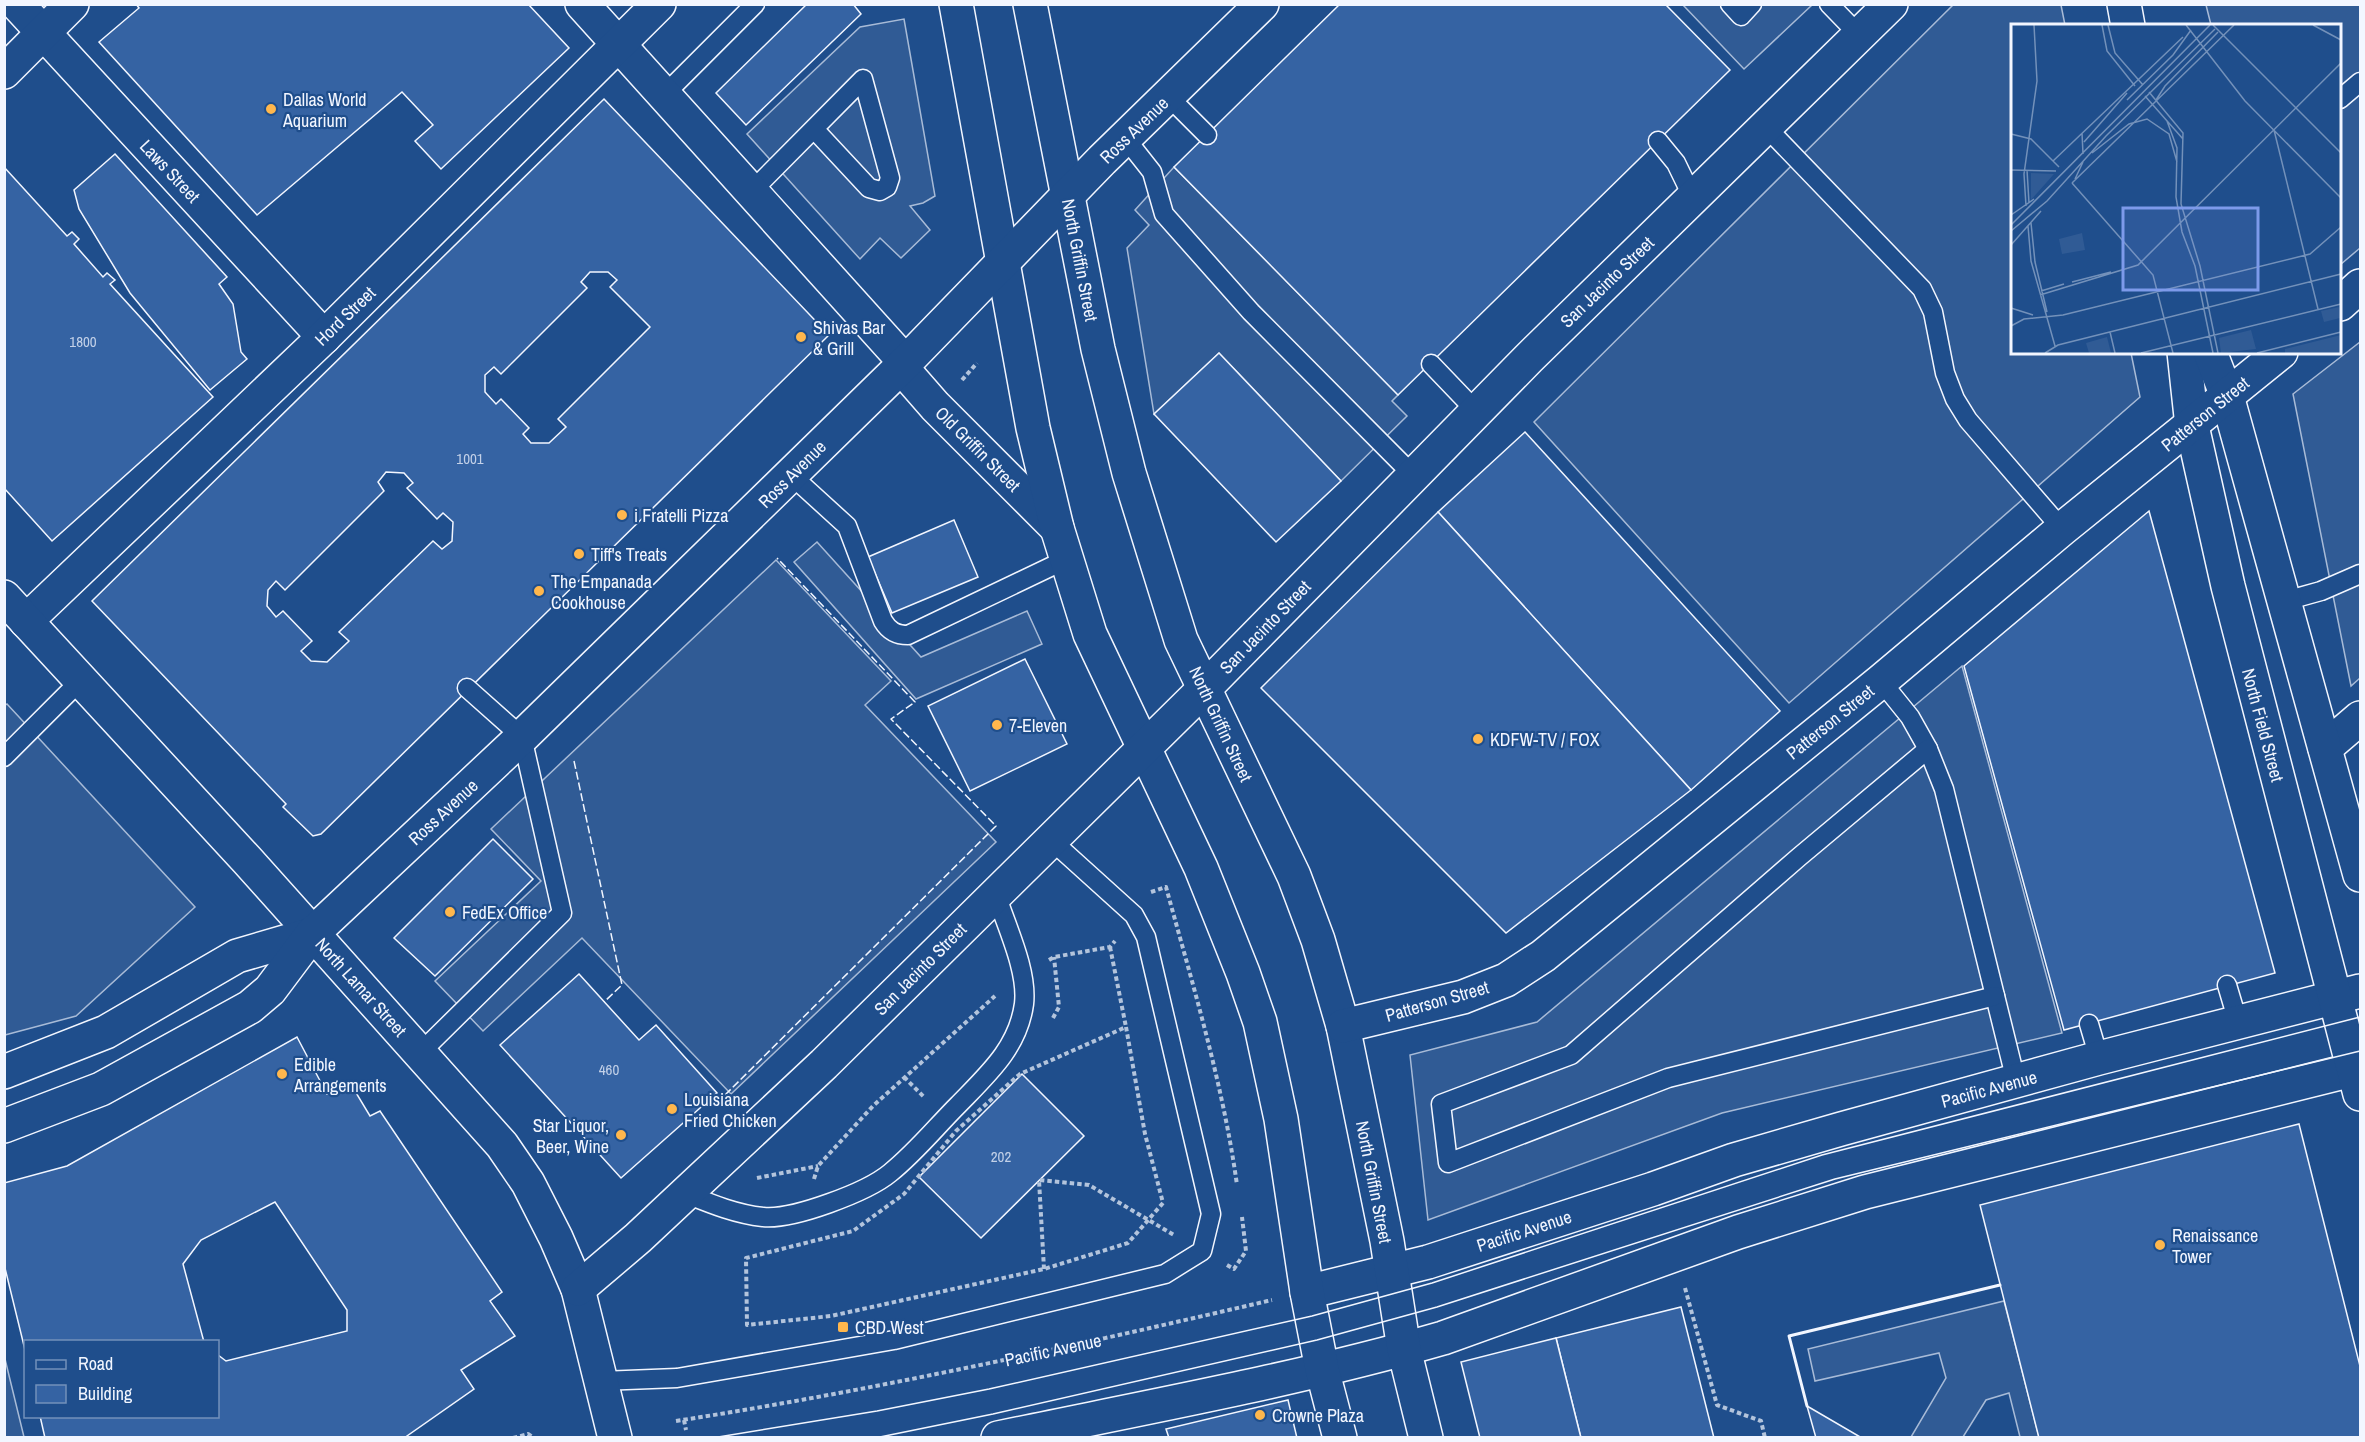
<svg xmlns="http://www.w3.org/2000/svg" width="2365" height="1442" font-family="'Archivo Narrow',sans-serif">
	<style>
		.built { fill: #305b95; stroke: #a8bbd7; stroke-width: 1.5 }
		.building { fill: #3563a3; stroke: #f2f6ff; stroke-width: 1.5; fill-rule: evenodd }
		.lines { fill: none; stroke-linecap: round; stroke-linejoin: round }
		.lane-casing { stroke: #f2f6ff; stroke-width: 21 }
		.street-casing { stroke: #f2f6ff; stroke-width: 36 }
		.secondary-casing { stroke: #f2f6ff; stroke-width: 36 }
		.path { stroke: #b3c4dc; stroke-width: 4; stroke-dasharray: 4.5 3; stroke-linecap: butt }
		.lane { stroke: #1f4e8c; stroke-width: 18 }
		.street { stroke: #1f4e8c; stroke-width: 33 }
		.secondary { stroke: #1f4e8c; stroke-width: 33 }
		.tram { stroke: #f2f6ff; stroke-width: 1.5 }
		.fence { stroke: #f2f6ff; stroke-width: 1.5; stroke-dasharray: 8 3; stroke-linecap: butt }
		.wall { stroke: #f2f6ff; stroke-width: 3 }
		.poi-dot { fill: #ffb74d; stroke: #1f4e8c; stroke-width: 2 }
		.labels { text-anchor: middle; dominant-baseline: central; stroke-width: 4.5; stroke-linejoin: round; paint-order: stroke }
		.number-label { font-size: 15px; fill: #c3d1e8 }
		.poi-label { font-size: 18px; fill: #f2f6ff; stroke: #1f4e8c; text-anchor: start }
		.street-label { font-size: 18px; fill: #f2f6ff; stroke: #1f4e8c }
		.inset-road { fill: none; stroke: #7391ba; stroke-width: 1.5 }
		.view { fill: #7d9aea; fill-opacity: 0.15; stroke: #7d9aea; stroke-width: 3 }
		.inset-edge { fill: none; stroke: #f2f6ff; stroke-width: 3 }
	</style>
	<rect width="100%" height="100%" fill="#1f4e8c"/>
	<g class="built">
		<polygon points="1683,5 1812,5 1744,69"/>
		<polygon points="1953,5 2061,5 2065,25 2012,26 2012,352 2131,353 2140,397 1789,703 1534,422"/>
		<polygon points="2206,5 2360,5 2360,248 2340,265 2340,26 2211,25"/>
		<polygon points="904,19 935,196 923,203 910,206 930,230 901,258 880,238 860,259 747,134 860,27"/>
		<polygon points="1174,167 1398,395 1392,401 1407,416 1341,481 1219,353 1154,414 1127,248 1149,225 1135,210"/>
		<polygon points="2360,342 2360,678 2351,686 2293,394"/>
		<polygon points="817,542 921,657 1027,611 1042,644 916,699 794,562"/>
		<polygon points="776,560 891,681 865,705 996,842 731,1094 582,938 483,1031 435,981 541,881 491,829"/>
		<polygon points="1962,666 2062,1033 1722,1113 1428,1220 1410,1055 1537,1022"/>
		<polygon points="7,704 195,907 76,1016 5,1035 4,706"/>
		<polygon points="2004,1301 2039,1437 2020,1437 2009,1393 1986,1400 1963,1437 1911,1437 1946,1378 1939,1353 1815,1381 1808,1349"/>
		<polygon points="5,1359 24,1437 5,1437"/>
	</g>
	<g class="building">
		<polygon points="136,4 528,4 569,48 441,169 415,141 433,125 402,92 257,215 99,42 139,8"/>
		<polygon points="807,4 853,4 861,14 746,125 716,93"/>
		<polygon points="1340,4 1665,4 1730,70 1398,395 1174,167"/>
		<path d="M 604,99 L 829,335 L 321,834 L 313,836 L 283,807 L 286,804 L 92,601 ZM 590,272 L 608,272 L 617,280 L 610,287 L 650,327 L 558,419 L 566,427 L 549,443 L 531,443 L 523,434 L 529,428 L 501,399 L 496,404 L 485,392 L 485,375 L 494,367 L 501,374 L 587,288 L 581,282 ZM 386,472 L 404,473 L 413,483 L 407,488 L 437,519 L 443,513 L 453,522 L 452,541 L 442,549 L 433,541 L 339,632 L 349,641 L 327,662 L 311,661 L 301,651 L 312,641 L 283,611 L 276,617 L 267,606 L 268,590 L 276,581 L 285,590 L 384,491 L 378,482 Z"/>
		<polygon points="115,154 227,277 219,284 233,304 241,352 247,359 210,390 130,293 79,209 74,190"/>
		<polygon points="4,167 67,236 72,232 79,239 74,244 103,277 107,273 115,280 110,284 213,397 52,541 4,488"/>
		<polygon points="1219,353 1341,481 1276,542 1154,414"/>
		<polygon points="1525,432 1780,711 1691,790 1438,512"/>
		<polygon points="2149,511 2275,973 2064,1030 1964,666"/>
		<polygon points="1438,512 1691,790 1506,933 1261,688"/>
		<polygon points="954,520 978,577 892,613 868,557"/>
		<polygon points="1025,659 1067,744 970,791 928,706"/>
		<polygon points="493,839 533,879 435,976 394,938"/>
		<polygon points="579,974 639,1040 656,1025 717,1093 621,1178 500,1045"/>
		<polygon points="297,1037 327,1094 349,1081 370,1116 380,1111 502,1292 490,1301 515,1336 461,1370 474,1389 404,1438 45,1438 40,1416 218,1416 218,1355 226,1361 347,1331 347,1310 275,1202 201,1240 183,1264 204,1342 26,1342 26,1354 4,1264 4,1183 67,1166"/>
		<polygon points="1022,1074 1084,1136 981,1238 919,1177"/>
		<polygon points="2299,1124 2360,1366 2360,1438 2039,1438 1980,1205"/>
		<polygon points="1681,1307 1714,1438 1581,1438 1556,1338"/>
		<polygon points="1556,1338 1581,1438 1480,1438 1461,1362"/>
		<polygon points="1288,1400 1297,1438 1169,1438 1166,1429"/>
		<polygon points="1807,1406 1862,1438 1816,1438"/>
	</g>
	<g class="lines">
		<g class="lane-casing">
			<g id="lane">
				<polyline points="1730,4 1741,16 1752,4"/>
				<polyline points="1829,4 1860,36"/>
				<polyline points="664,95 755,4"/>
				<polyline points="1169,97 1207,135"/>
				<polyline points="2340,99 2360,82"/>
				<polyline points="1766,127 1922,289 1933,312 1945,373 1955,399 1968,420 2062,529"/>
				<polyline points="1126,139 1152,172 1164,214 1251,312 1413,475"/>
				<polyline points="1658,141 1676,163 1693,198"/>
				<polyline points="751,192 863,79 890,178 887,187 880,191 869,188 814,129"/>
				<polyline points="1431,364 1476,411"/>
				<path d="M 791,475 L 847,526 L 883,621 C 889,631 896,635 908,635 L 1067,559"/>
				<polyline points="2285,601 2321,591 2360,574"/>
				<polyline points="1881,681 1910,717 1928,749 1944,789 2016,1081"/>
				<polyline points="1928,749 1799,857 1571,1055 1441,1104 1448,1163 1668,1078 1995,996"/>
				<polyline points="4,757 81,680"/>
				<polyline points="2227,985 2238,1022"/>
				<polyline points="2089,1024 2099,1058"/>
				<polyline points="420,1053 562,913 522,737 467,688"/>
				<path d="M 684,1193 C 709,1203 735,1214 763,1217 C 793,1220 867,1192 890,1173 C 915,1153 936,1127 958,1105 C 987,1075 1018,1048 1024,1004 C 1028,970 1006,926 996,894"/>
				<polyline points="601,1381 677,1378 894,1340 1165,1274 1202,1251 1211,1214 1146,937 1134,915 1051,840"/>
			</g>
		</g>
		<g class="street-casing">
			<g id="street">
				<polyline points="17,4 324,337"/>
				<polyline points="582,4 905,362"/>
				<polyline points="4,72 72,4"/>
				<polyline points="901,367 935,406 1057,528"/>
				<polyline points="26,621 324,337 659,4"/>
				<polyline points="2325,748 2360,718"/>
				<polyline points="1307,1292 1428,1262 1653,1189 1734,1160 1841,1129 2099,1058 2360,991"/>
				<path d="M 998,1438 C 1147,1407 1297,1380 1443,1338 L 1738,1232 L 1865,1192 L 2360,1068"/>
			</g>
		</g>
		<g class="secondary-casing">
			<g id="secondary">
				<polyline points="956,4 1033,428 1057,528 1090,634 1201,868 1243,973 1260,1022 1281,1119 1307,1292 1322,1369 1340,1438"/>
				<polyline points="1030,4 1098,349 1129,473 1181,640 1294,876 1318,940 1343,1026 1387,1241 1404,1349 1426,1438"/>
				<polyline points="2124,4 2128,26"/>
				<polyline points="2340,304 2360,286"/>
				<polyline points="2184,352 2192,426 2228,586 2360,1094"/>
				<polyline points="2210,352 2227,396 2360,875"/>
				<polyline points="4,597 247,860 502,1145 528,1183 556,1238 578,1289 615,1438"/>
				<polyline points="1343,1026 1463,997 1506,980 1543,956 1881,681 2062,529 2281,352"/>
				<polyline points="4,1072 106,1032 237,956 312,934"/>
				<polyline points="4,1126 101,1089 250,1007 270,990 312,934 522,737 649,613 901,367 1102,160 1262,4"/>
				<polyline points="578,1289 638,1238 824,1064 1204,689 1529,358 1891,4"/>
			</g>
		</g>
		<g class="path">
			<polyline points="962,380 977,363"/>
			<path d="M 1151,892 L 1166,887 C 1193,986 1223,1084 1237,1185"/>
			<polyline points="1110,947 1126,1027"/>
			<polyline points="1049,960 1054,957 1110,947 1115,941"/>
			<polyline points="1053,1018 1059,1007 1054,957"/>
			<polygon points="1126,1027 1145,1134 1163,1203 1128,1243 1044,1269 831,1316 747,1325 746,1258 853,1231 904,1194 956,1131 1020,1074"/>
			<polyline points="904,1077 925,1098"/>
			<polyline points="757,1178 818,1166"/>
			<polyline points="814,1179 818,1166 873,1106 995,996"/>
			<polyline points="1227,1265 1234,1269 1246,1251 1242,1217"/>
			<polyline points="1044,1269 1039,1180 1089,1185 1174,1235"/>
			<polyline points="1685,1288 1717,1405 1761,1421 1765,1438"/>
			<polyline points="684,1420 686,1430"/>
			<path d="M 676,1421 C 876,1390 1074,1346 1272,1300"/>
			<polyline points="513,1438 528,1434 534,1438"/>
		</g>
		<use href="#lane" class="lane"/>
		<use href="#street" class="street"/>
		<use href="#secondary" class="secondary"/>
		<g class="tram">
			<polyline points="712,1438 877,1411 989,1389 1312,1316 1432,1283 1822,1155 2360,1017"/>
			<polyline points="875,1438 993,1414 1317,1340 1437,1307 1835,1179 2360,1051"/>
		</g>
		<g class="fence">
			<polyline points="574,761 622,985 604,1002"/>
			<polyline points="725,1095 996,826 891,719 915,702 777,558"/>
		</g>
		<polyline class="wall" points="1807,1406 1789,1336 2000,1285"/>
	</g>
	<g class="poi-dot">
		<circle cx="271" cy="109" r="6"/>
		<circle cx="801" cy="337" r="6"/>
		<circle cx="622" cy="515" r="6"/>
		<circle cx="579" cy="554" r="6"/>
		<circle cx="539" cy="591" r="6"/>
		<circle cx="997" cy="725" r="6"/>
		<circle cx="1478" cy="739" r="6"/>
		<circle cx="450" cy="912" r="6"/>
		<circle cx="282" cy="1074" r="6"/>
		<circle cx="672" cy="1109" r="6"/>
		<circle cx="621" cy="1135" r="6"/>
		<circle cx="2160" cy="1245" r="6"/>
		<rect x="837" y="1321" width="12" height="12" rx="3"/>
		<circle cx="1260" cy="1415" r="6"/>
	</g>
	<g class="labels">
		<g class="number-label">
			<text x="83" y="341">1800</text>
			<text x="470" y="458">1001</text>
			<text x="609" y="1069">460</text>
			<text x="1001" y="1156">202</text>
		</g>
		<g class="poi-label">
			<text x="283" y="99">Dallas World<tspan x="283" dy="21">Aquarium</tspan></text>
			<text x="813" y="327">Shivas Bar<tspan x="813" dy="21">&amp; Grill</tspan></text>
			<text x="634" y="515">i Fratelli Pizza</text>
			<text x="591" y="554">Tiff's Treats</text>
			<text x="551" y="581">The Empanada<tspan x="551" dy="21">Cookhouse</tspan></text>
			<text x="1009" y="725">7-Eleven</text>
			<text x="1490" y="739">KDFW-TV / FOX</text>
			<text x="462" y="912">FedEx Office</text>
			<text x="294" y="1064">Edible<tspan x="294" dy="21">Arrangements</tspan></text>
			<text x="684" y="1099">Louisiana<tspan x="684" dy="21">Fried Chicken</tspan></text>
			<text x="609" y="1125" text-anchor="end">Star Liquor,<tspan x="609" dy="21">Beer, Wine</tspan></text>
			<text x="2172" y="1235">Renaissance<tspan x="2172" dy="21">Tower</tspan></text>
			<text x="855" y="1327">CBD West</text>
			<text x="1272" y="1415">Crowne Plaza</text>
		</g>
		<g class="street-label">
			<text transform="translate(1134 130) rotate(-44)">Ross Avenue</text>
			<text transform="translate(170 171) rotate(47)">Laws Street</text>
			<text transform="translate(1080 260) rotate(79)">North Griffin Street</text>
			<text transform="translate(1607 282) rotate(-44)">San Jacinto Street</text>
			<text transform="translate(345 316) rotate(-44)">Hord Street</text>
			<text transform="translate(2205 414) rotate(-39)">Patterson Street</text>
			<text transform="translate(978 449) rotate(45)">Old Griffin Street</text>
			<text transform="translate(792 474) rotate(-45)">Ross Avenue</text>
			<text transform="translate(1265 627) rotate(-46)">San Jacinto Street</text>
			<text transform="translate(1830 722) rotate(-39)">Patterson Street</text>
			<text transform="translate(1221 724) rotate(65)">North Griffin Street</text>
			<text transform="translate(2263 725) rotate(75)">North Field Street</text>
			<text transform="translate(443 812) rotate(-43)">Ross Avenue</text>
			<text transform="translate(920 969) rotate(-45)">San Jacinto Street</text>
			<text transform="translate(361 987) rotate(48)">North Lamar Street</text>
			<text transform="translate(1437 1001) rotate(-16)">Patterson Street</text>
			<text transform="translate(1989 1089) rotate(-15)">Pacific Avenue</text>
			<text transform="translate(1374 1182) rotate(79)">North Griffin Street</text>
			<text transform="translate(1524 1231) rotate(-18)">Pacific Avenue</text>
			<text transform="translate(1053 1350) rotate(-12)">Pacific Avenue</text>
		</g>
	</g>
	<g transform="translate(2011 24)">
		<rect width="330" height="330" fill="#1f4e8c"/>
		<path d="M 20,149 L 43,150 L 20,176 ZM 71,209 L 74,226 L 51,230 L 48,215 ZM 328,283 L 329,294 L 313,298 L 310,287 ZM 240,306 L 245,325 L 210,329 L 208,314 ZM 330,311 L 330,329 L 274,329 L 274,325 ZM 96,313 L 100,329 L 78,329 L 75,319 Z" fill="#305b95"/>
		<path class="inset-road" d="M 91,1 L 96,27 L 124,62M 97,1 L 104,29 L 132,61M 175,1 L 234,77 L 330,174M 202,1 L 330,129M 302,1 L 330,16M 138,68 L 172,109 L 170,180 L 189,242 L 207,329M 134,72 L 172,115M 116,76 L 162,31 L 180,6M 145,76 L 154,62 L 207,8M 156,97 L 166,124 L 165,173 L 171,208 L 184,242 L 202,329M 263,106 L 307,285M 71,109 L 72,130M 0,110 L 20,115 L 48,143M 73,118 L 116,69M 81,129 L 118,100 L 136,95 L 158,110 L 166,138M 42,137 L 172,13M 0,146 L 45,147M 16,146 L 18,179M 64,155 L 72,138M 61,159 L 223,1M 61,159 L 142,251 L 162,329M 15,182 L 13,150 L 26,57 L 23,1M 0,191 L 23,175M 20,199 L 24,238 L 36,288M 0,201 L 199,1M 17,202 L 20,237 L 44,322M 0,207 L 36,177 L 95,112 L 204,5M 0,221 L 30,187M 61,258 L 100,248M 30,267 L 53,260M 29,271 L 127,241 L 330,39M 0,284 L 22,291M 0,302 L 13,295 L 52,291 L 299,230 L 330,203M 99,308 L 104,329M 34,329 L 47,321 L 330,250M 130,329 L 330,280M 246,329 L 330,308"/>
		<path class="view" d="M 112,184 L 247,184 L 247,266 L 112,266 Z"/>
		<rect width="330" height="330" class="inset-edge"/>
	</g>
	<rect width="2365" height="1442" fill="none" stroke="#f2f6ff" stroke-width="12"/>
	<rect x="24" y="1340" width="195" height="78" fill="#1f4e8c" stroke="#7391ba" stroke-width="1.5"/>
	<rect x="36" y="1360" width="30" height="9" fill="#1f4e8c" stroke="#7391ba" stroke-width="1.5"/>
	<text x="78" y="1370" font-size="18" fill="#f2f6ff">Road</text>
	<rect x="36" y="1385" width="30" height="18" fill="#3563a3" stroke="#7391ba" stroke-width="1.5"/>
	<text x="78" y="1400" font-size="18" fill="#f2f6ff">Building</text>
</svg>
